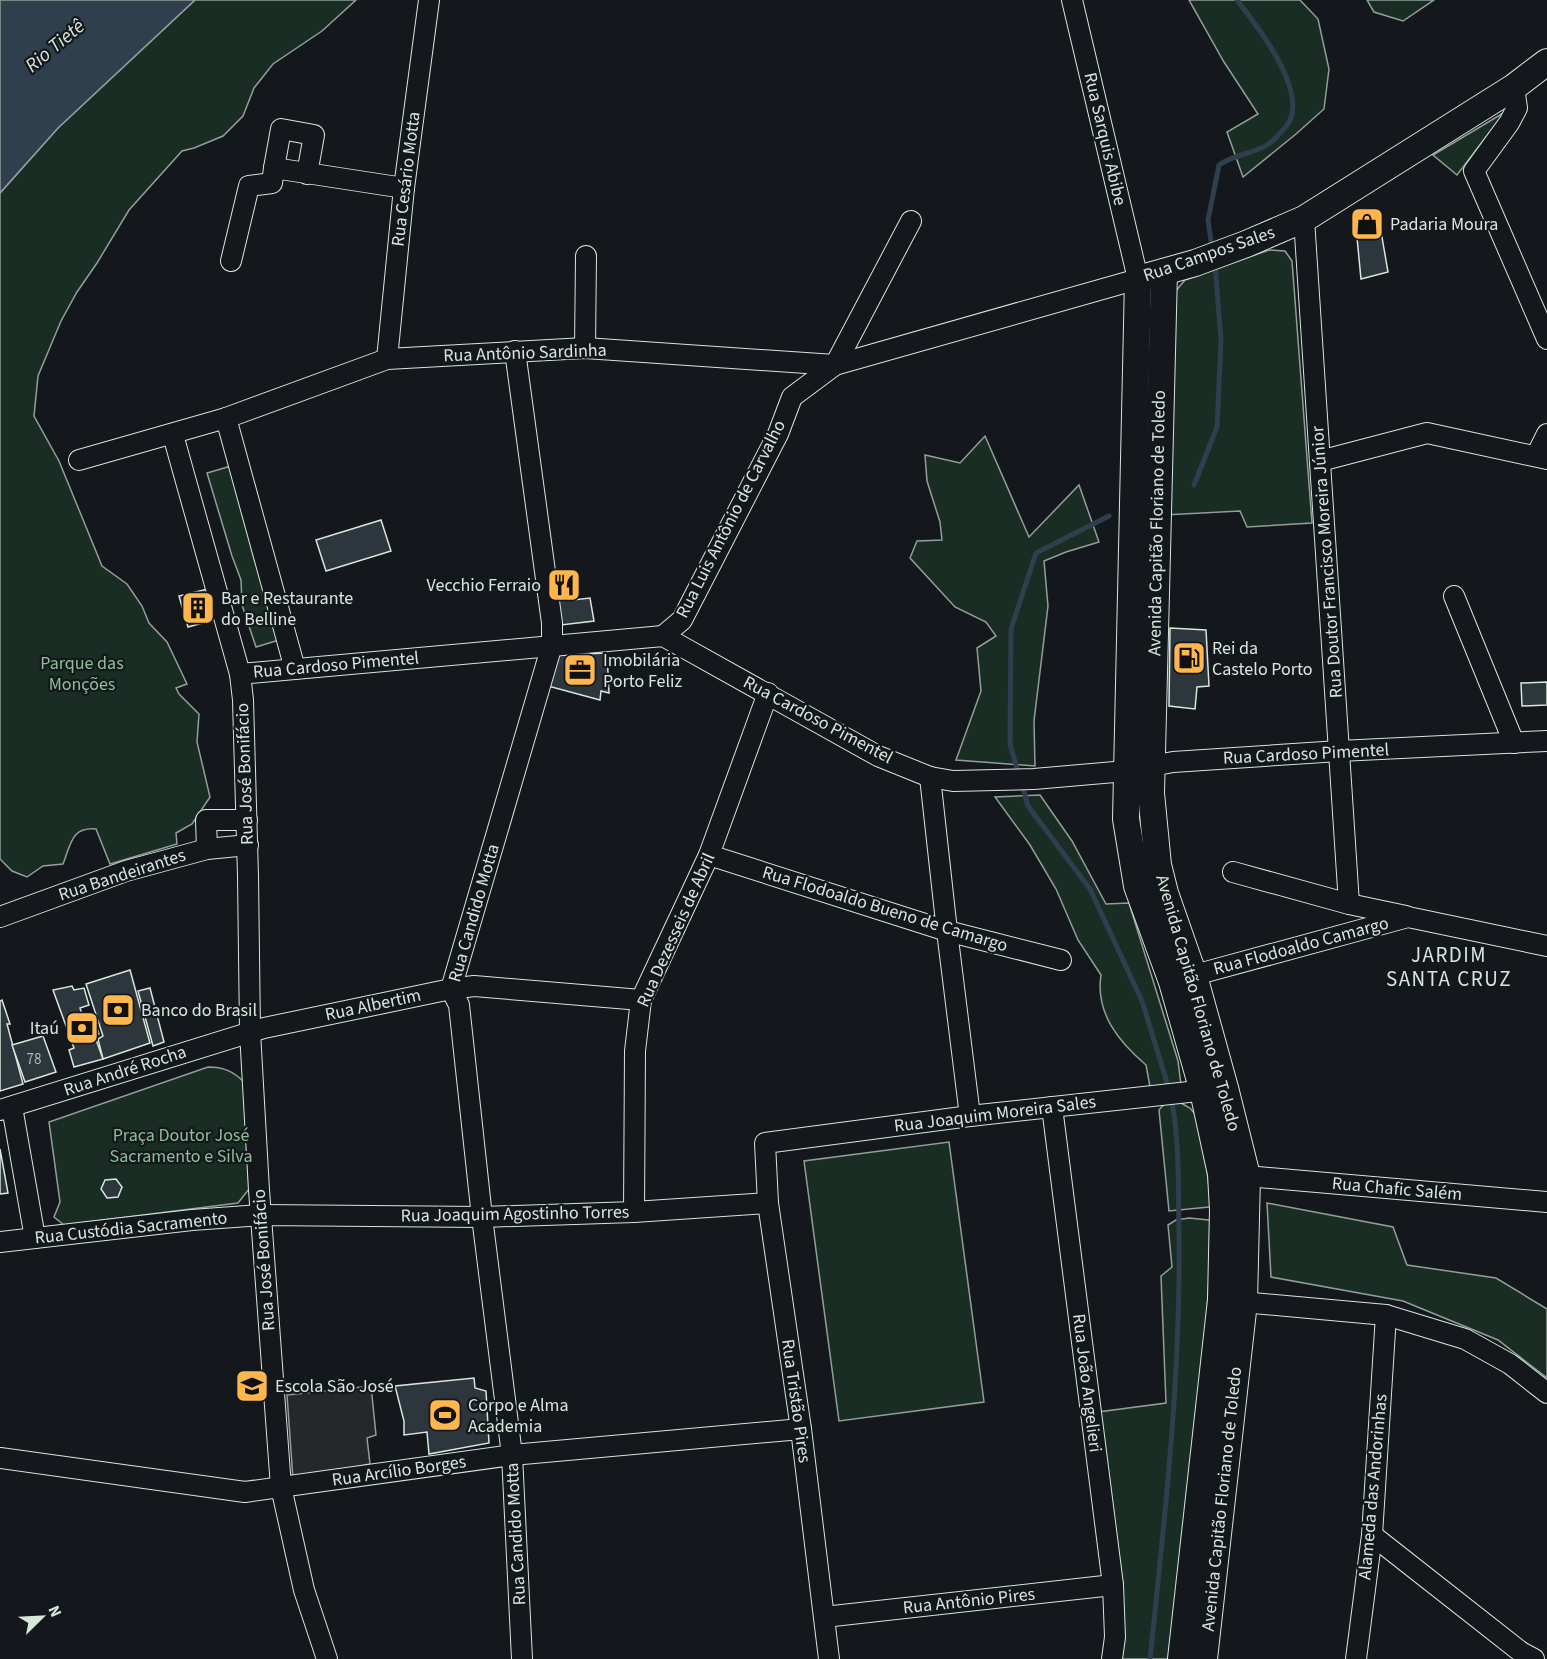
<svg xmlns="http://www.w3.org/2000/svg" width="1547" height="1659" font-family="'Source Sans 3',sans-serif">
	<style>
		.green { fill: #1a2d24; stroke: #939e99; stroke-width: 1.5 }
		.parking { fill: #24282b; stroke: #939e99; stroke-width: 1.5 }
		.water { fill: #2f3f4d; stroke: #939e99; stroke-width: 1.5 }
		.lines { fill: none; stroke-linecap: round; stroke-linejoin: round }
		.stream { stroke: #2f3f4d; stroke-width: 5 }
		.building { fill: #2c363c; stroke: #d8e6dc; stroke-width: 1.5 }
		.minor-casing { stroke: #d8e6dc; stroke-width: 22 }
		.major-casing { stroke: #d8e6dc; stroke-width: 28 }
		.minor { stroke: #14181c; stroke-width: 20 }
		.major { stroke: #14181c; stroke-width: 26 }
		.labels { text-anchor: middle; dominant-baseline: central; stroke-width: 4.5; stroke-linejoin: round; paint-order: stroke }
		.number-label { font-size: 15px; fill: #adbab4 }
		.street-label { font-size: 18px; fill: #d8e6dc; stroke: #14181c }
		.poi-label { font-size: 18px; fill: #d8e6dc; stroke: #14181c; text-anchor: start }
		.park-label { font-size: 18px; fill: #8ac095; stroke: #14181c }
		.water-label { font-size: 20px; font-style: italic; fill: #d8e6dc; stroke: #14181c }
		.quarter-label { font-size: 21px; letter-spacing: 1.5px; fill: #d8e6dc; stroke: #14181c }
	</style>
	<rect width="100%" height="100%" fill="#14181c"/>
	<g class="green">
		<path d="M 195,0 L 356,0 L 322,31 L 273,64 L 254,88 L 243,116 L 223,136 L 194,148 L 182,151 L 129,210 L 97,263 L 77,292 L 61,321 L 38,376 L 34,416 L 59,461 L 102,566 L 127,584 L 142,606 L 149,623 L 167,642 L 187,684 L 176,688 L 179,694 L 199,714 L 197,742 L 210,797 L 192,824 L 176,833 L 177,844 L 110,864 L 96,829 C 71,827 71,844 63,864 L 43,866 L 27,877 L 12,871 L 0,859 L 0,193 L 58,128 Z"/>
		<polygon points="1189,0 1300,0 1318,19 1329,69 1324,109 1296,134 1243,177 1227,132 1258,114 1224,62"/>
		<polygon points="1367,0 1434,0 1403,21 1374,12"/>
		<polygon points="1505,112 1457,175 1433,155"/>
		<polygon points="1269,250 1285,251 1292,261 1312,523 1247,527 1240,511 1164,515 1175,292 1185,280"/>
		<polygon points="985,436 1029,537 1079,485 1099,542 1066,552 1044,561 1048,606 1034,721 1035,766 956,760 981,691 977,648 996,636 986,622 955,607 910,558 917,541 942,540 940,522 927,481 925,455 960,463"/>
		<polygon points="231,466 279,640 256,647 242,605 241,580 232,556 207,473"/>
		<path d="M 1040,795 L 1072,841 L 1106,904 L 1129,903 L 1178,1061 L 1181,1085 L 1150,1087 L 1146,1065 C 1119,1042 1095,1013 1101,975 L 1078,940 L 1056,889 L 1030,845 L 995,797 Z"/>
		<path d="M 208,1067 C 223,1067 233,1071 244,1082 L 249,1189 L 238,1203 L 64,1225 L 54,1217 L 60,1202 L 49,1122 Z"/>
		<polygon points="1179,1102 1190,1108 1201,1121 1211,1204 1209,1207 1169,1211 1159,1110 1165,1103"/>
		<polygon points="949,1142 984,1402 839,1421 804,1161"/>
		<polygon points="1267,1203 1393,1227 1407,1265 1496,1278 1547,1309 1547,1378 1498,1340 1403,1301 1271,1277"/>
		<path d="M 1189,1218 L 1209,1220 L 1212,1224 C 1206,1370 1186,1514 1168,1659 L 1119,1659 L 1098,1412 L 1166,1403 L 1161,1276 L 1172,1267 L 1168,1225 L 1176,1220 Z"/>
	</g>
	<polygon class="parking" points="371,1386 376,1435 367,1438 370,1464 293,1479 287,1395"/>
	<polygon class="water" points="0,0 195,0 58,128 0,193"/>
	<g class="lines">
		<g class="stream">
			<path d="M 1212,248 L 1208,220 L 1219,165 C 1234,154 1255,154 1270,143 C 1276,138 1288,126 1291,118 C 1302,83 1258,27 1237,0"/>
			<polyline points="1194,485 1217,427 1221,341 1215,263"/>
			<polyline points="1019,776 1010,744 1011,629 1036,553 1109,516"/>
			<polyline points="1022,785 1028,806 1090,889 1142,1001 1169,1089"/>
			<path d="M 1150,1659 C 1165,1516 1181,1374 1179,1231 C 1178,1187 1180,1141 1171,1098"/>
		</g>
	</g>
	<g class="building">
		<polygon points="1365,209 1378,214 1388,272 1361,279 1355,217"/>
		<polygon points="381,520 391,551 326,571 316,540"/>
		<polygon points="568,570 573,600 590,598 594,621 561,625 555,572"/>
		<polygon points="208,589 217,619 188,627 179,596"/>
		<polygon points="1170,628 1206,630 1209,686 1197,687 1195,709 1169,706"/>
		<polygon points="607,653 609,693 601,691 600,700 548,686 557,655"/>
		<polygon points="1547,682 1547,705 1522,706 1521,683"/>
		<polygon points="130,970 150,1043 103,1059 98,1039 103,1036 86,984"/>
		<polygon points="72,986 74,990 84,988 89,1005 80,1008 84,1021 94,1018 99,1034 95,1037 103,1059 74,1067 69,1050 74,1048 53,990"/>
		<polygon points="150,988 164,1042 153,1046 138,991"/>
		<polygon points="2,1000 10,1024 7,1024 23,1084 0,1091 0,1001"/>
		<polygon points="43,1036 56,1072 25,1082 12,1045"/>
		<polygon points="0,1149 8,1193 0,1194"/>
		<polygon points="116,1179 122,1187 118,1197 107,1198 101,1189 105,1180"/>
		<polygon points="474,1378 475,1388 486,1391 489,1443 429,1454 427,1432 404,1435 404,1421 395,1386"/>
	</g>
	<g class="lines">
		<g class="minor-casing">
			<g id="minor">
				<polyline points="1514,87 1517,108 1509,123 1474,171 1547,339"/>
				<polyline points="274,168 281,129 314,135 307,174"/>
				<polyline points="1304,219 1349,904"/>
				<polyline points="231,261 249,186 272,183 274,168 404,188"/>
				<polyline points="585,348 586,256"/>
				<polyline points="515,351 552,623 552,645 451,989 459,1005 482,1217 512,1455 522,1659"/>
				<polyline points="387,359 404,188 429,0"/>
				<polyline points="226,418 295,669"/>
				<polyline points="173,435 240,674 243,700 248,876 250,1032 259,1190 281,1487 304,1590 327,1659"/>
				<polyline points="1536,456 1547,434"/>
				<polyline points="79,460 226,418 387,359 585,348 835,365 1138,279 1072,0"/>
				<polyline points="1320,461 1427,433 1547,459"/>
				<polyline points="1454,596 1514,743"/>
				<polyline points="663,636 682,620 778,434 792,397 835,365 911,221"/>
				<polyline points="240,674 663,636 878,756 930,777 953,781 1034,779 1126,771 1173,762 1339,751 1547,741"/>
				<polyline points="930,777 947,931 970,1116"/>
				<polyline points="207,849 206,820 247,820"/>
				<polyline points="709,855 947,931 1061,960"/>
				<polyline points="1233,872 1349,904 1406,916"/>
				<polyline points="0,917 126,871 207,849 248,845"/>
				<polyline points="1180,979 1408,917 1547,946"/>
				<polyline points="12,1107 35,1238"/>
				<polyline points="1052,1107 1113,1585 1115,1637 1112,1659"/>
				<polyline points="0,1110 264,1028 451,989 474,986 641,1000"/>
				<polyline points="1247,1176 1547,1202"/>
				<polyline points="634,1212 635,1051 641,1000 709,855 768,693"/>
				<polyline points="0,1242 192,1220 261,1215 482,1217 634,1212 768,1203"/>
				<polyline points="1231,1301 1386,1315 1465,1339 1510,1364 1547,1393"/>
				<polyline points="0,1458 245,1492 512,1455 801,1429"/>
				<polyline points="1372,1535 1521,1652 1534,1659"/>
				<polyline points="824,1617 1113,1585"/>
				<polyline points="829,1659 801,1429 768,1203 765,1143 970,1116 1216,1089"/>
				<polyline points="1356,1659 1372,1535 1386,1315"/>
			</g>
		</g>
		<g class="major-casing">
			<g id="major">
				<polyline points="1164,272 1151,793 1158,865 1165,893 1194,976 1225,1088 1247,1176 1244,1302 1204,1659"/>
				<polyline points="1181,1659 1221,1300 1223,1210 1221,1174 1203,1091 1172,982 1137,886 1126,819 1138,279 1195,263 1246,244 1304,219 1514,87 1547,62"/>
			</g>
		</g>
		<use href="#minor" class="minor"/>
		<use href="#major" class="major"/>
	</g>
	<defs>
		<g id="shop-square" transform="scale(1.725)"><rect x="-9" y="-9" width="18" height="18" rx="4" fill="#ffb74d" stroke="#14181c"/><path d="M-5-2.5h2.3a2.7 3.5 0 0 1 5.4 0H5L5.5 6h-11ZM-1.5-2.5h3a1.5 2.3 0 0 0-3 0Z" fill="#111"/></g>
		<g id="restaurant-square" transform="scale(1.725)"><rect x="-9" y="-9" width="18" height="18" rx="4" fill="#ffb74d" stroke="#14181c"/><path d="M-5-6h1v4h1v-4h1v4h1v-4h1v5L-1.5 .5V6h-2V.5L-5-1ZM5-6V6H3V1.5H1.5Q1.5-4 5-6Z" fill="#111"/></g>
		<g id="building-square" transform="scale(1.725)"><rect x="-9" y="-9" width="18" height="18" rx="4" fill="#ffb74d" stroke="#14181c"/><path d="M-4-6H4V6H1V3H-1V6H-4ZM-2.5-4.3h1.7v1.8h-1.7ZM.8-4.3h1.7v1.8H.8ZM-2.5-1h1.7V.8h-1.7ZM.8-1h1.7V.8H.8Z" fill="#111"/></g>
		<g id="fuel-square" transform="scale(1.725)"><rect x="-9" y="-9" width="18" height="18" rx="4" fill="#ffb74d" stroke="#14181c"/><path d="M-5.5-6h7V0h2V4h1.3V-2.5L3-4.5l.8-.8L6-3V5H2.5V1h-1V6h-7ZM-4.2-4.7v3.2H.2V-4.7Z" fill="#111"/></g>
		<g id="office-square" transform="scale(1.725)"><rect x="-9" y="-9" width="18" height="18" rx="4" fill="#ffb74d" stroke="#14181c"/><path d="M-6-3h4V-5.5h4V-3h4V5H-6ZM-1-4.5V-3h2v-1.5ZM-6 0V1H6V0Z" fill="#111"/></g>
		<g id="bank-square" transform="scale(1.725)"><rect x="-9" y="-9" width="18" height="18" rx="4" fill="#ffb74d" stroke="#14181c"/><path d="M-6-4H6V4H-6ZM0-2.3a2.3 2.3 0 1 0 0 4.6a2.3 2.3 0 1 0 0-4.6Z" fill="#111"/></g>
		<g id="school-square" transform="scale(1.725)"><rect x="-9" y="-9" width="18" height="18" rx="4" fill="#ffb74d" stroke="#14181c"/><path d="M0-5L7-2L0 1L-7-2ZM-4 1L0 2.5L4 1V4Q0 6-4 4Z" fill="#111"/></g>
		<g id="stadium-square" transform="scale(1.725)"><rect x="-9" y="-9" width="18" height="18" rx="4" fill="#ffb74d" stroke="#14181c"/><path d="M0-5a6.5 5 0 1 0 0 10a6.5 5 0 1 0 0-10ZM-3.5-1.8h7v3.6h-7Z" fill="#111"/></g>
	</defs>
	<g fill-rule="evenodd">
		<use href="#shop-square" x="1367" y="224"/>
		<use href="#restaurant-square" x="564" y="585"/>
		<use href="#building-square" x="198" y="608"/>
		<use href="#fuel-square" x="1189" y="658"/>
		<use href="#office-square" x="580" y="670"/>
		<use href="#bank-square" x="118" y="1010"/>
		<use href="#bank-square" x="82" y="1028"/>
		<use href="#school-square" x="252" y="1386"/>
		<use href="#stadium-square" x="445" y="1415"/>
	</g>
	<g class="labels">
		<g class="number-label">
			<text x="34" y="1059">78</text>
		</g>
		<g class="street-label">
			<text transform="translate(1105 139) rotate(77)">Rua Sarquis Abibe</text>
			<text transform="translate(406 179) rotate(-83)">Rua Cesário Motta</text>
			<text transform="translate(1209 254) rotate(-19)">Rua Campos Sales</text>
			<text transform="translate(525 353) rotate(-2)">Rua Antônio Sardinha</text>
			<text transform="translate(731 519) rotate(-63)">Rua Luis Antônio de Carvalho</text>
			<text transform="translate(1157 523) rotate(-89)">Avenida Capitão Floriano de Toledo</text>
			<text transform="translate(1327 562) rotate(-94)">Rua Doutor Francisco Moreira Júnior</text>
			<text transform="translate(336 665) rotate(-5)">Rua Cardoso Pimentel</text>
			<text transform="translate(818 720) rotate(28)">Rua Cardoso Pimentel</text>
			<text transform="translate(1306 754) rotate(-3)">Rua Cardoso Pimentel</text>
			<text transform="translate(245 774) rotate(-92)">Rua José Bonifácio</text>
			<text transform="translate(122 875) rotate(-18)">Rua Bandeirantes</text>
			<text transform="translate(885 909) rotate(17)">Rua Flodoaldo Bueno de Camargo</text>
			<text transform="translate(474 913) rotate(-74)">Rua Candido Motta</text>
			<text transform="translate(676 930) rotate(-66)">Rua Dezesseis de Abril</text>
			<text transform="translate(1301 946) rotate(-15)">Rua Flodoaldo Camargo</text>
			<text transform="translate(1198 1003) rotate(74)">Avenida Capitão Floriano de Toledo</text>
			<text transform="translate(373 1005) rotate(-12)">Rua Albertim</text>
			<text transform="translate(125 1071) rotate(-18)">Rua André Rocha</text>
			<text transform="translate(995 1114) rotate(-7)">Rua Joaquim Moreira Sales</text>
			<text transform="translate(1397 1189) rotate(5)">Rua Chafic Salém</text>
			<text transform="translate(515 1214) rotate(-1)">Rua Joaquim Agostinho Torres</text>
			<text transform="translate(131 1228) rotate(-6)">Rua Custódia Sacramento</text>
			<text transform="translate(264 1260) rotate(-94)">Rua José Bonifácio</text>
			<text transform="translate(1087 1383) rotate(83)">Rua João Angelieri</text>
			<text transform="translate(796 1401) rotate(82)">Rua Tristão Pires</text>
			<text transform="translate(399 1471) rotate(-8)">Rua Arcílio Borges</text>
			<text transform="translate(1373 1487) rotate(-85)">Alameda das Andorinhas</text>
			<text transform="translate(1222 1499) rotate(-84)">Avenida Capitão Floriano de Toledo</text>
			<text transform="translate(516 1534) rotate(-93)">Rua Candido Motta</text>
			<text transform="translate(969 1601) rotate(-6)">Rua Antônio Pires</text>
		</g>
		<g class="poi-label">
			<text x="1390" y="224">Padaria Moura</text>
			<text x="541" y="585" text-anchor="end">Vecchio Ferraio</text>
			<text x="221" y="598">Bar e Restaurante<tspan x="221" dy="21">do Belline</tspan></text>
			<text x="1212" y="648">Rei da<tspan x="1212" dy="21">Castelo Porto</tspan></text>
			<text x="603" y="660">Imobilária<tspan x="603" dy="21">Porto Feliz</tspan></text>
			<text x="141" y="1010">Banco do Brasil</text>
			<text x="59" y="1028" text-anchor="end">Itaú</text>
			<text x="275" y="1386">Escola São José</text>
			<text x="468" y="1405">Corpo e Alma<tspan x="468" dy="21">Academia</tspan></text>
		</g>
		<g class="park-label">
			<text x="82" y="663">Parque das<tspan x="82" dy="21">Monções</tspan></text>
			<text x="181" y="1135">Praça Doutor José<tspan x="181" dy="21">Sacramento e Silva</tspan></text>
		</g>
		<g class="water-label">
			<text transform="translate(55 46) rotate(-40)">Rio Tietê</text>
		</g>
		<g class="quarter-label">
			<text x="1449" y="955">JARDIM<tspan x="1449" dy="24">SANTA CRUZ</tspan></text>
		</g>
	</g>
	<g transform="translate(42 1617) rotate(66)" stroke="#14181c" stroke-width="4.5" paint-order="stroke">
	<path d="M0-4.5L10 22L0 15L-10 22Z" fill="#d8e6dc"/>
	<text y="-9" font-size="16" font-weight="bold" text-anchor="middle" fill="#d8e6dc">N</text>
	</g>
</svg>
